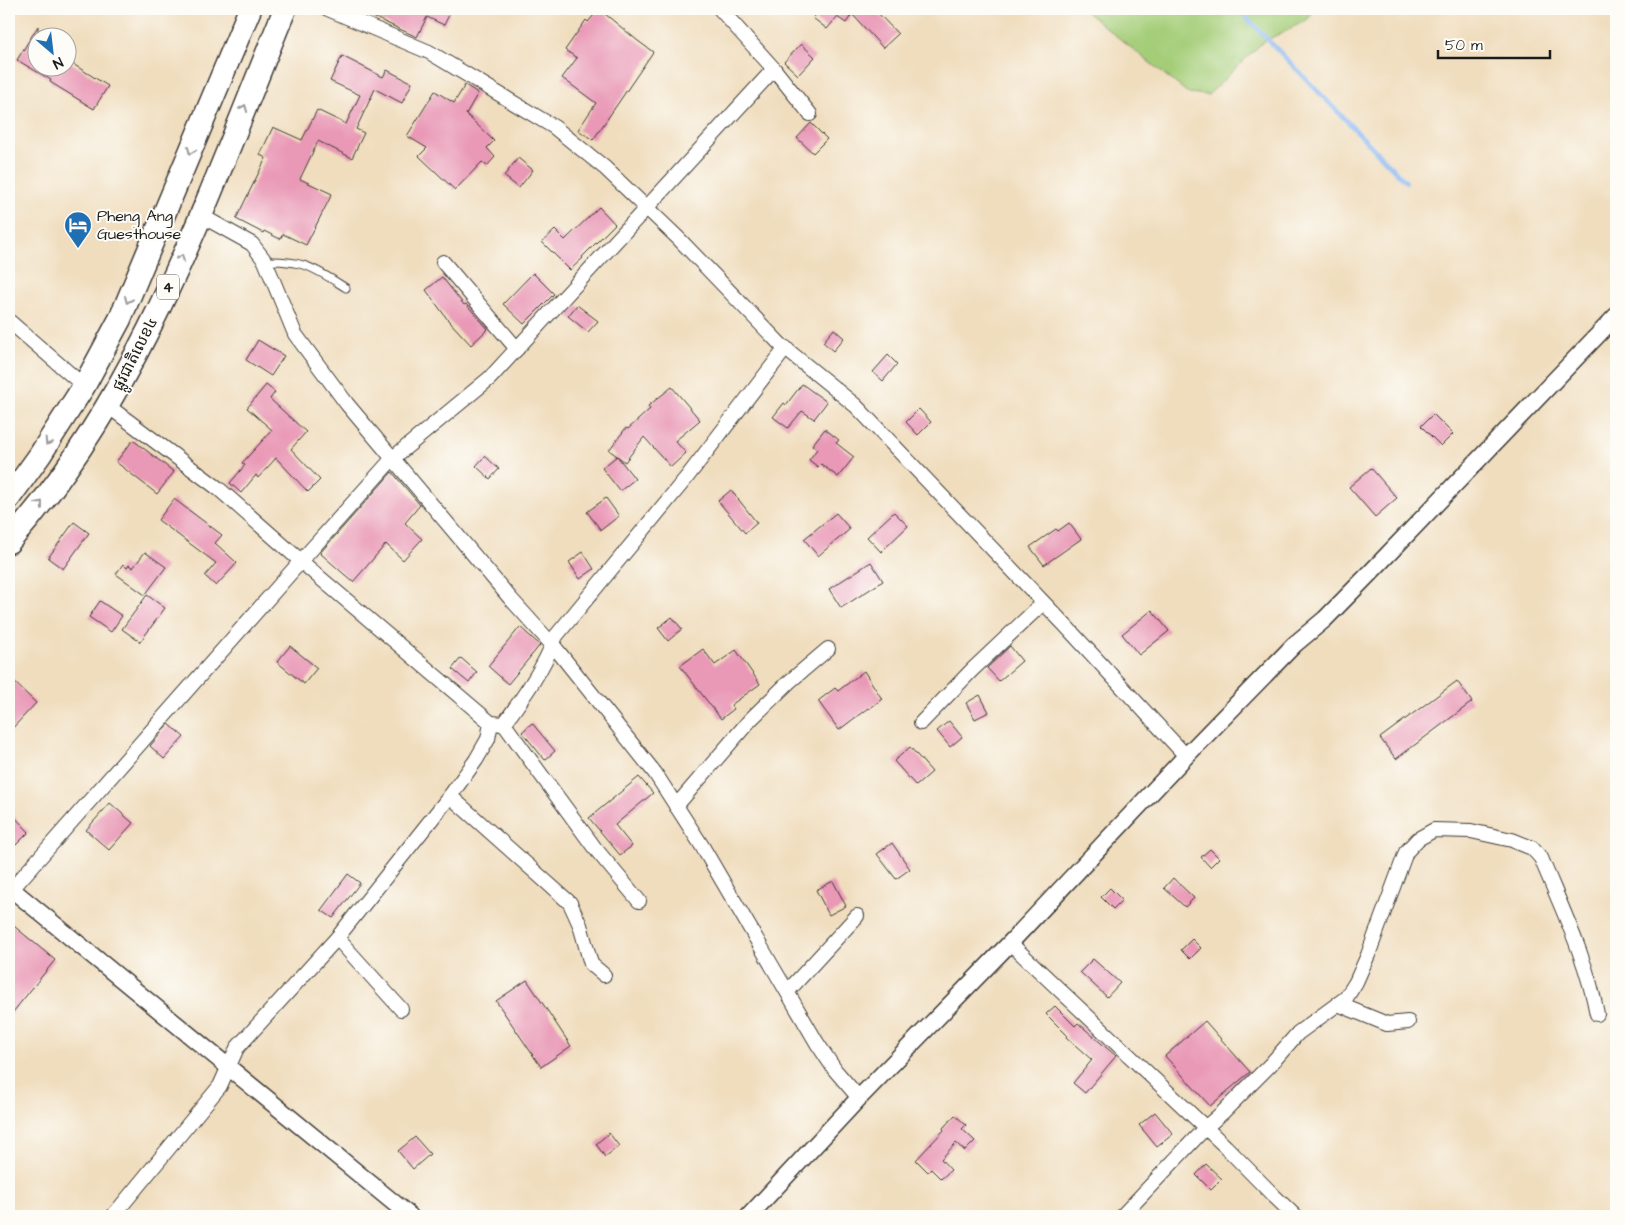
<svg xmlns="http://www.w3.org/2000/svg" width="1625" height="1225" font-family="'Architects Daughter','Noto Sans Khmer',sans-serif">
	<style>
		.green { fill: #a4cd78; stroke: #60744a }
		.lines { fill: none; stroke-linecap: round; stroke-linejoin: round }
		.stream { stroke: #89b8f4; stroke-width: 4.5 }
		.building { fill: #e998b6 }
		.service-casing { stroke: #3c3934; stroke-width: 9 }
		.minor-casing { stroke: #3c3934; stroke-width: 16 }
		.tertiary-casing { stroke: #3c3934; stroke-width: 19 }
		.trunk-casing { stroke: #3c3934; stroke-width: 25 }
		.service { stroke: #fff; stroke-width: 7 }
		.minor { stroke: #fff; stroke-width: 14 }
		.tertiary { stroke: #fff; stroke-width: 16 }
		.trunk { stroke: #fff; stroke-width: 22 }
		.oneway { stroke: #999 }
		.labels { text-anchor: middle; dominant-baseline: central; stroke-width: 4; stroke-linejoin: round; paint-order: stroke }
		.shield { fill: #fdfcf7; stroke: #605f5e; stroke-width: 1 }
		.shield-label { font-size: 15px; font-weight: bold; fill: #1c1c1c }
		.poi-label { font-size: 16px; fill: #1c1c1c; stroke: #fdfcf7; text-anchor: start }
		.street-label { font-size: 16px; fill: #1c1c1c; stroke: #fdfcf7 }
	</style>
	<rect width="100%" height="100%" fill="#fdfcf7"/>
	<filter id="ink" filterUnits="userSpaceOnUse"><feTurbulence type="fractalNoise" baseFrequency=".02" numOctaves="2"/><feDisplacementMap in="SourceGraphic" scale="10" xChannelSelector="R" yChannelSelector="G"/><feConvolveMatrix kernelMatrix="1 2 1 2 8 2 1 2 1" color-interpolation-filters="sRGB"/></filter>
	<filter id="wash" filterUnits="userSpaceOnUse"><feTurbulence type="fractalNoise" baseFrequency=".0096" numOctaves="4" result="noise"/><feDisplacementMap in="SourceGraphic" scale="20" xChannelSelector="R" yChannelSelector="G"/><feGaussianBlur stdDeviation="1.12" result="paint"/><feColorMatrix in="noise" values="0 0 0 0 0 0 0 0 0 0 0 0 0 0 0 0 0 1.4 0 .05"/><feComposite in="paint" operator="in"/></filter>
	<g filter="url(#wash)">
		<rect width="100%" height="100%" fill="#f0ddbe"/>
		<polygon class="green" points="1085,9 1316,9 1307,20 1263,42 1208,95 1188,93 1085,11"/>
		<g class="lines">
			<polyline class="stream" points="1238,9 1406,182"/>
		</g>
		<g id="blocks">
			<g class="building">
				<polygon points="356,9 452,9 444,25 427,17 417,37"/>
				<polygon points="599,9 638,41 653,52 593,140 578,130 596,103 562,78 577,58 565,50 586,20 588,22"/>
				<polygon points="821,9 874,9 898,34 883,48 852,14 846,23 837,17 827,29 813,18"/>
				<polygon points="38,26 38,68 68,68 68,61 108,86 94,109 50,82 51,80 17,60"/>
				<polygon points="801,44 815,57 798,75 784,62"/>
				<polygon points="342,56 383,77 387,70 412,83 402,103 375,89 356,129 364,133 352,158 318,141 300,179 332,194 306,245 283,234 280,239 264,231 263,233 236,219 266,158 260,155 273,127 302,140 317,110 346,124 360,95 330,81"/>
				<polygon points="465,85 478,93 466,114 494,141 487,148 495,157 487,166 482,162 455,190 419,156 427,148 407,136 435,91 454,103"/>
				<polygon points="811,123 827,139 813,153 797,138"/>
				<polygon points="518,158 533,170 519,188 504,176"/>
				<polygon points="599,207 615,224 582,257 583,258 570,270 542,242 555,230 565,240"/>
				<polygon points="533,273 554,294 524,324 503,304"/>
				<polygon points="442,277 464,305 466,304 488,329 471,345 448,320 426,290"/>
				<polygon points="577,305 598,321 588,332 568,316"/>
				<polygon points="834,329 844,338 833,351 823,342"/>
				<polygon points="258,340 284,356 271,376 246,360"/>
				<polygon points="888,355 897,364 883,381 873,372"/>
				<polygon points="802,384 827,402 814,419 802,411 788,428 773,417 784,403 786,405"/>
				<polygon points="266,385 275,392 270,399 306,432 291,449 320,480 308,492 276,458 258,478 256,475 241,493 230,483 245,465 242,463 272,430 247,408"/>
				<polygon points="672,387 700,420 675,441 686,453 671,467 644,437 625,462 609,450 626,428 628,429 650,409 648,406"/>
				<polygon points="919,409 931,422 918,435 906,422"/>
				<polygon points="1433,414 1453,434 1441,446 1421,426"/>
				<polygon points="825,429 839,440 836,443 854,457 838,477 821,464 818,467 809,460 817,449 812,445"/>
				<polygon points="133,440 174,472 157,494 116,462"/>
				<polygon points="485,456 499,469 490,479 476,466"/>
				<polygon points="617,456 635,479 620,491 602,468"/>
				<polygon points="1371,468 1397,498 1375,517 1349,487"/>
				<polygon points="392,472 420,505 405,523 422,539 403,560 386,544 353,582 320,553"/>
				<polygon points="731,490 757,523 745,533 718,501"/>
				<polygon points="606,498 619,516 601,530 587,512"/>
				<polygon points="174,499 222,535 215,543 237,563 216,586 205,576 216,563 158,520"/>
				<polygon points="894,512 908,526 881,552 867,537"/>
				<polygon points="836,513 850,529 818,556 804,539"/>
				<polygon points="74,522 89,533 63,569 48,558"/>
				<polygon points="1069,523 1081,539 1044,565 1030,547 1056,529 1058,531"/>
				<polygon points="145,552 166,567 145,595 116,574 123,564 127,568 129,565 133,568"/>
				<polygon points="583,552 594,569 580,579 569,562"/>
				<polygon points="871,562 883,581 841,608 829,589"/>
				<polygon points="147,595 165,608 140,642 122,629"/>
				<polygon points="100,601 122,616 111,632 89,617"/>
				<polygon points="1152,610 1169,631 1139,655 1122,634"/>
				<polygon points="672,617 682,629 668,641 658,628"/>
				<polygon points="520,627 540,645 508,684 488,666"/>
				<polygon points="290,646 317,668 304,684 277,662"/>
				<polygon points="1010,646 1022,661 999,681 987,668"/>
				<polygon points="703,649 715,665 736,650 760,684 731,705 734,709 721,719 680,666"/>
				<polygon points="461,658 477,672 469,683 452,669"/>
				<polygon points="864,671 882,699 869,709 868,708 839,730 818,701 835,688 838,691"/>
				<polygon points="9,677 36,703 9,732"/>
				<polygon points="1457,681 1472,702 1396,759 1380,738"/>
				<polygon points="980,695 989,712 975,719 966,703"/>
				<polygon points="949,721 962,737 950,747 937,731"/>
				<polygon points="532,723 555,751 545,760 522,732"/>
				<polygon points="169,724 184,737 164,759 150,746"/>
				<polygon points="910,747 932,772 916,786 894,761"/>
				<polygon points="639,777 653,793 615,825 632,846 620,855 589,818"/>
				<polygon points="110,803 133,823 109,850 86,830"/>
				<polygon points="9,811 29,832 16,845 9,838"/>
				<polygon points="892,843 910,869 896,879 877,854"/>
				<polygon points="1210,849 1219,858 1210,867 1201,857"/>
				<polygon points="348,874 360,883 333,918 321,910"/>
				<polygon points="1173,878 1194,898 1185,907 1164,888"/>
				<polygon points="833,881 846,906 829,915 816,890"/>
				<polygon points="1110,888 1122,900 1113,909 1101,897"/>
				<polygon points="9,922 55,960 9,1017"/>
				<polygon points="1192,939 1201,948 1190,959 1181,950"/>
				<polygon points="1093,959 1120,983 1107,997 1080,972"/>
				<polygon points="527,980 571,1046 541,1067 496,1001"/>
				<polygon points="1055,1006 1075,1026 1078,1023 1116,1056 1085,1093 1073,1083 1092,1060 1066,1037 1067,1035 1046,1014"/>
				<polygon points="1205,1021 1250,1072 1210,1106 1165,1056"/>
				<polygon points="1155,1112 1173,1134 1157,1147 1139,1125"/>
				<polygon points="955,1115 966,1125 962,1129 975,1141 965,1151 956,1143 941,1159 951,1170 941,1179 931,1169 928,1172 916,1160 944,1130 943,1128"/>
				<polygon points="609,1133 619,1146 605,1157 596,1144"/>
				<polygon points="415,1137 430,1154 413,1169 398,1151"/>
				<polygon points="1206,1164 1222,1179 1211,1190 1196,1175"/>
			</g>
		</g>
	</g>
	<g filter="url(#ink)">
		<use href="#blocks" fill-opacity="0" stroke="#3c3934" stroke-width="1"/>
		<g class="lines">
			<g class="service-casing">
				<path id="service" d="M 265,261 C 304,260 314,268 346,288"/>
			</g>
			<g class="minor-casing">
				<g id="minor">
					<polyline points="328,9 429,52 554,127 605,168 678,238 781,345 856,406 1063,623 1186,756"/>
					<polyline points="720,9 774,69 810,114"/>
					<polyline points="200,215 252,244 265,261 295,334 347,404 510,598 557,650 655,773 702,846 817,1043 835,1070 859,1098"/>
					<polyline points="443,262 517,349"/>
					<polyline points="9,321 84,386"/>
					<polyline points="108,406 219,489 319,577 491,723"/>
					<polyline points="921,723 972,670 1043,603"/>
					<polyline points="504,724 594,847 639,901"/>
					<polyline points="450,796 570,903 580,925 591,964 604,975"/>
					<polyline points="676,806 750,720 789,682 828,649"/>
					<polyline points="12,889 301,561 393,458 490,378 774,69"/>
					<polyline points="337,938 401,1009"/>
					<polyline points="1010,943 1226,1147 1272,1194 1295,1216"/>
					<polyline points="788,991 857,916"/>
					<polyline points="1338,1004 1387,1024 1408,1022"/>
					<path d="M 113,1216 L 220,1086 L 237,1048 L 337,938 L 450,796 L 476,760 L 488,739 L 491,723 L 504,724 C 524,696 544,668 556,636 L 687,477 L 786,348"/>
					<path d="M 1122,1216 L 1205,1128 L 1223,1112 L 1270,1065 L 1298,1033 L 1346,998 L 1356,982 L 1368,955 L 1406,852 L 1418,839 L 1434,830 L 1471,831 L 1512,840 L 1532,848 L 1541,858 C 1562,909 1587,960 1597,1014"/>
				</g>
			</g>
			<g class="tertiary-casing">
				<g id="tertiary">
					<polyline points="9,887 410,1216"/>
					<polyline points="749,1216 859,1098 1010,943 1186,756 1295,644 1325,619 1371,572 1616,316"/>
				</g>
			</g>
			<g class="trunk-casing">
				<g id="trunk">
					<polyline points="9,498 40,455 84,386 120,319 250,9"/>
					<path d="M 9,542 C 143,391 209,193 285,9"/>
				</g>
			</g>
			<use href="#service" class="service"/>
			<use href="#minor" class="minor"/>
			<use href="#tertiary" class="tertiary"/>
			<use href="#trunk" class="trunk"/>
		</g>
		<defs><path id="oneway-chevron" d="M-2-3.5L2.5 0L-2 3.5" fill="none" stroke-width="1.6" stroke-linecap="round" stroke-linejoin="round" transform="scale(1.25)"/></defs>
		<g class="oneway">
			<use href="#oneway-chevron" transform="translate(244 108) rotate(-68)"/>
			<use href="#oneway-chevron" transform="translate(191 151) rotate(113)"/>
			<use href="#oneway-chevron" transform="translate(181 258) rotate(-66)"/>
			<use href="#oneway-chevron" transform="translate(128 300) rotate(113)"/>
			<use href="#oneway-chevron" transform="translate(48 442) rotate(122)"/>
			<use href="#oneway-chevron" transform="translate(40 504) rotate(-52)"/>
		</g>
	</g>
	<defs>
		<g id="hotel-pin" transform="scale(1.4375)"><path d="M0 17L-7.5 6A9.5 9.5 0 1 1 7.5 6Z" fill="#1f6fb2" stroke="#fdfcf7"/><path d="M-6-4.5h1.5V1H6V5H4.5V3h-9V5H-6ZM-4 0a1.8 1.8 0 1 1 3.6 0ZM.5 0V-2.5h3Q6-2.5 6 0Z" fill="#fff"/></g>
	</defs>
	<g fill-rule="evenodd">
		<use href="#hotel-pin" x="78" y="225"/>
	</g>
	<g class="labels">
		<rect class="shield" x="157" y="274.5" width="22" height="25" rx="4"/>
		<g class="shield-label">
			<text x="168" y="287">4</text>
		</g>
		<g class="poi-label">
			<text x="97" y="216">Pheng Ang<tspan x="97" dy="18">Guesthouse</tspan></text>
		</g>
		<g class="street-label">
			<text transform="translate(135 354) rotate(-63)">ផ្លូវជាតិលេខ៤</text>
		</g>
	</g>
	<rect width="1625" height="1225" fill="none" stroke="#fdfcf7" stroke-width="30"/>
	<g transform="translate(52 52) rotate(152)"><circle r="24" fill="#fdfcf7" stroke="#a3a29f"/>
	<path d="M0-4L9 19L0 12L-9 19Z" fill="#1f6fb2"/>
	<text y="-8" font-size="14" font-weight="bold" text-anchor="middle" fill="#1c1c1c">N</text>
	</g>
	<path d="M1438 50v8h112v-8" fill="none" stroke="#1c1c1c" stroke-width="2.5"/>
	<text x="1445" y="50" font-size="15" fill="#1c1c1c" stroke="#fdfcf7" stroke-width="4" paint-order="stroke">50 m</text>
</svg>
